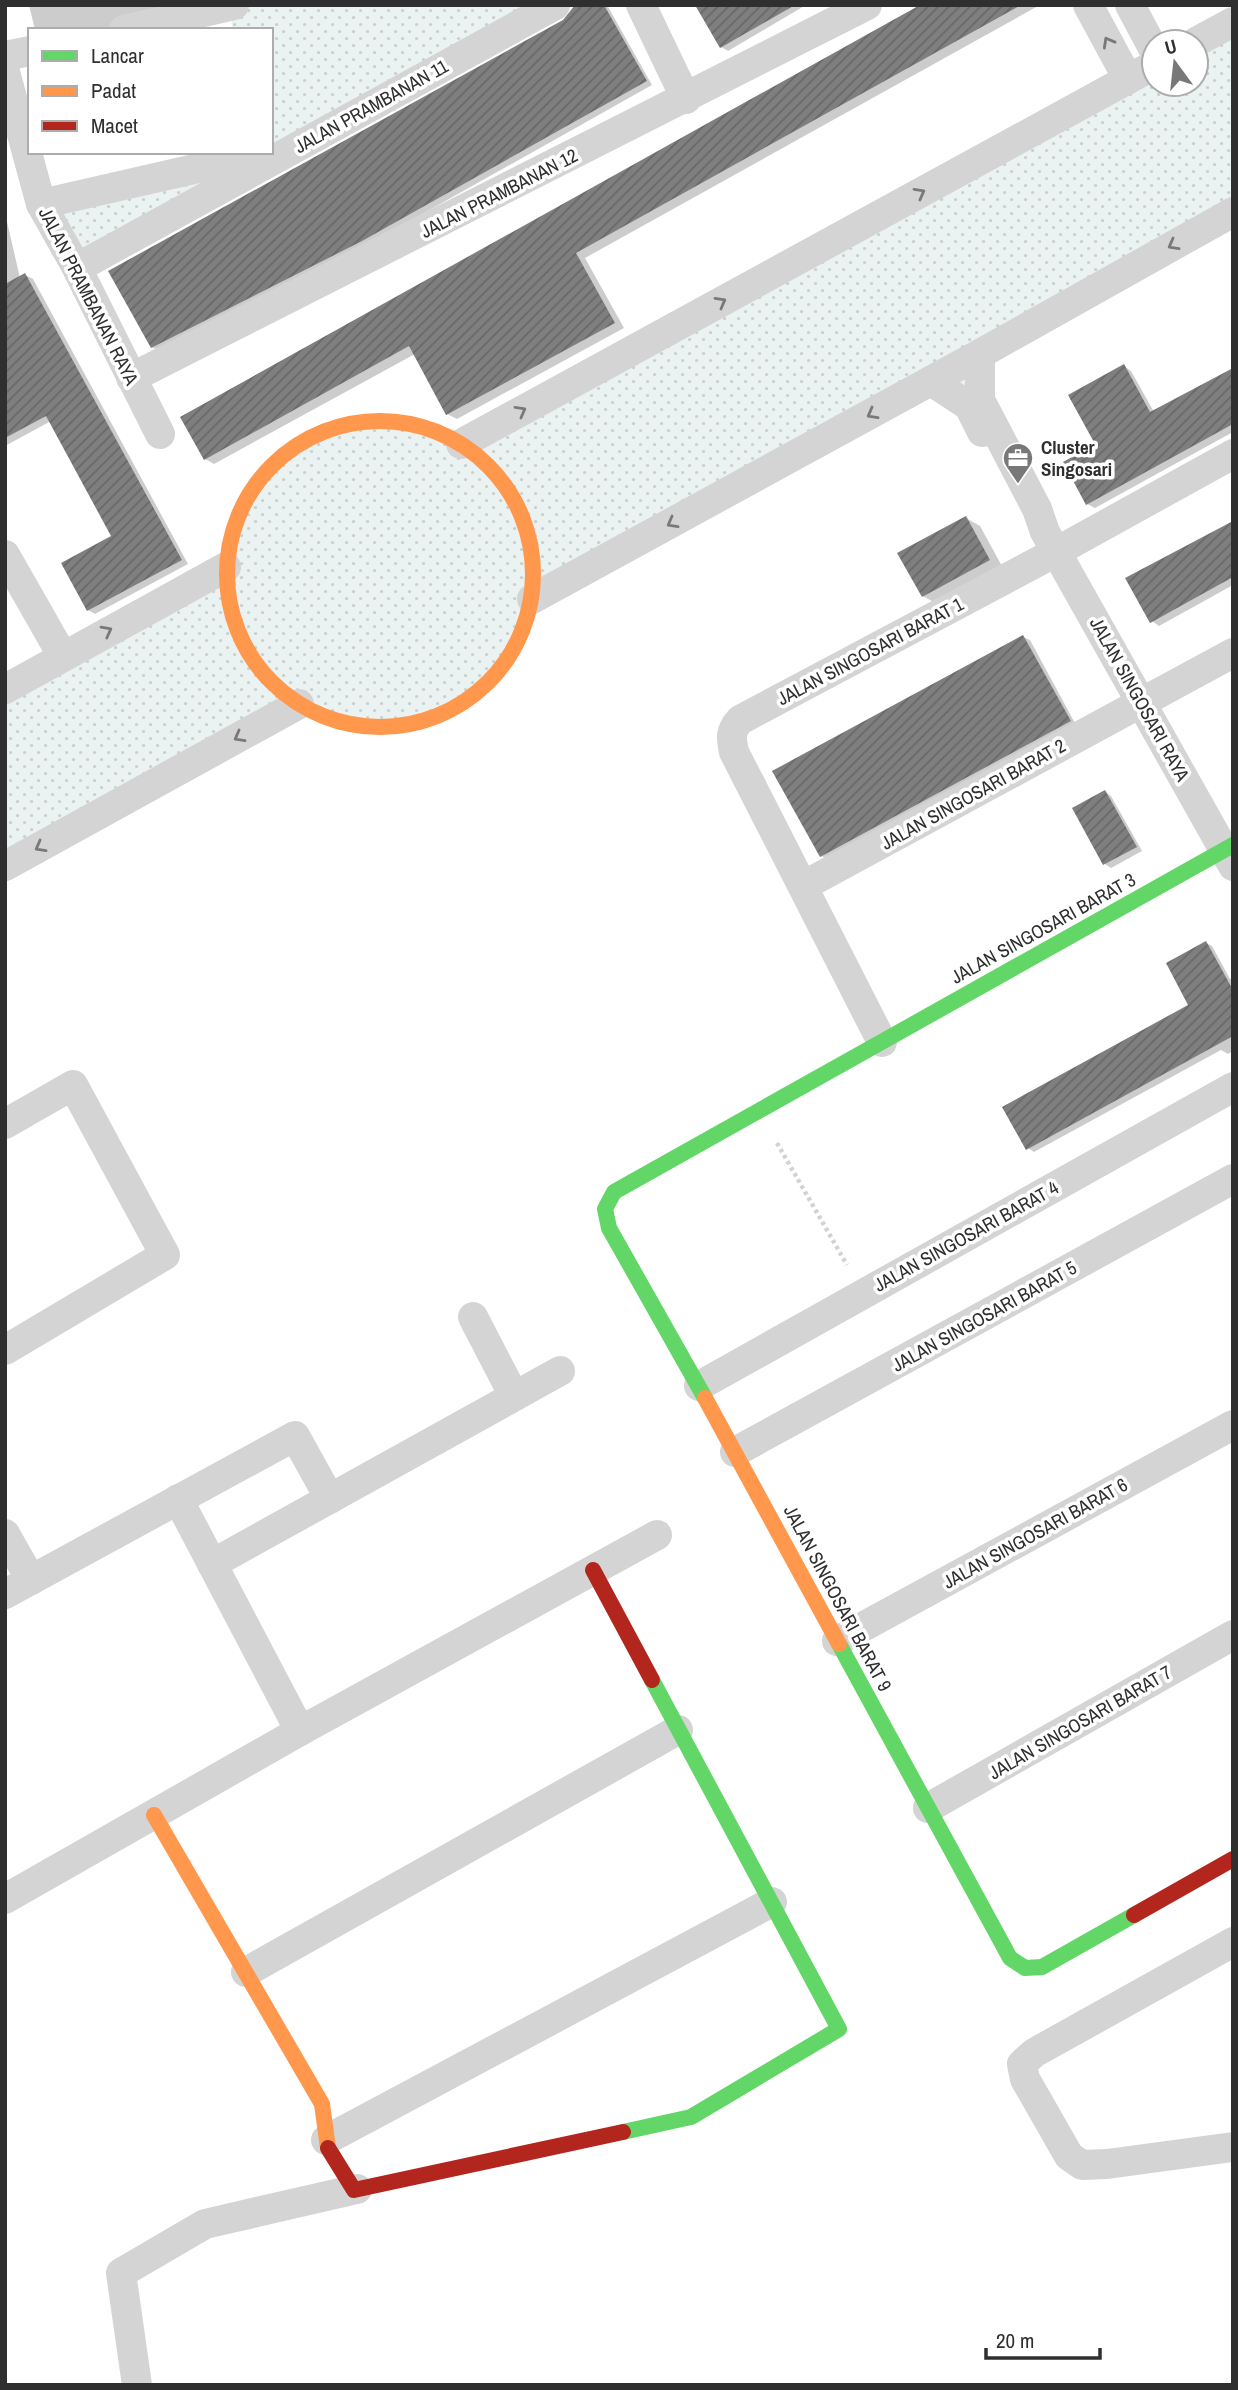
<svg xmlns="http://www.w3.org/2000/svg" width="1238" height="2390" font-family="'Archivo Narrow',sans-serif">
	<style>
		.grass { fill: url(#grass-dots) }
		.shadow { fill: #0003 }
		.building { fill: url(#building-hatch) }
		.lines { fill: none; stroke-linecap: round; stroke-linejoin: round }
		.path { stroke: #d2d2d2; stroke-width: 4.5; stroke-dasharray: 3.5 3.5; stroke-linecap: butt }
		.street { stroke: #d4d4d4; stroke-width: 30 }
		.fast { stroke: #63d668; stroke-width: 16 }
		.slow { stroke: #ff974d; stroke-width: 16 }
		.jam { stroke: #b3261e; stroke-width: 16 }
		.oneway { stroke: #797979 }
		.labels { text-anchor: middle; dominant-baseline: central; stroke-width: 7; stroke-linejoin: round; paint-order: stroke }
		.street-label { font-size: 19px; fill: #2f2f2f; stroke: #fff }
		.poi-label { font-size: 19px; font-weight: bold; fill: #2f2f2f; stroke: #fff; text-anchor: start }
	</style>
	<defs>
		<pattern id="grass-dots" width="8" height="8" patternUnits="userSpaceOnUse" patternTransform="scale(1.75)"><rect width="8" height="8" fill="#ebf2f2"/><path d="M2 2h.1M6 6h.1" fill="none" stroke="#cad0d0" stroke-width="1.8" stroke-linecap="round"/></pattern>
		<pattern id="building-hatch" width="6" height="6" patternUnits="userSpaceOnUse" patternTransform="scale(1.75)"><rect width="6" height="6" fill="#7f7f7f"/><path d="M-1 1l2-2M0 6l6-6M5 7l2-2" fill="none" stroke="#686868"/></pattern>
	</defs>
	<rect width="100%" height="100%" fill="#fff"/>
	<g class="grass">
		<polygon points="234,5 555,5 77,268 41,204 271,152 271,30 233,30 229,6"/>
		<path d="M 1233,22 L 1233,212 L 980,354 L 980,400 L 931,381 L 532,599 C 527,618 521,637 511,654 C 479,706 414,736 354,725 C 334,721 316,713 299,704 L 5,866 L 5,689 L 226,567 C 229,548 232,528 241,510 C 271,448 338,414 406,423 C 426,426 444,435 461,444 L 1154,65 L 1154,84 L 1196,84 L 1196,42 Z"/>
	</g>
	<g class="shadow">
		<polygon points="29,5 174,5 113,30 35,30"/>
		<polygon points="579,5 607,5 652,85 385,235 159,351 152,347 571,16"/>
		<polygon points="697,5 806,5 728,51 721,47"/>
		<polygon points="923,5 1038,6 585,258 624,328 457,419 447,414 415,354 214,464 205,459"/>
		<polygon points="56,152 75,152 61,155"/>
		<polygon points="5,213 20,278 25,275 33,279 188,564 95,614 88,610 113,537 51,421 5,446"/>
		<polygon points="1124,366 1131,371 1154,412 1233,370 1233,432 1095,508 1087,504 1097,445"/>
		<polygon points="966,518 980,526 1003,568 937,604 923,596"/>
		<polygon points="1233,523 1233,585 1159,626 1152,621"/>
		<polygon points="1023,637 1030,640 1076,725 828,859 821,856"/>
		<polygon points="1105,792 1111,796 1142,851 1111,868 1105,864"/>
		<polygon points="1206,943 1212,946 1230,979 1233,978 1233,1051 1228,1054 1221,1050 1034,1152 1028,1148 1190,1006"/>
	</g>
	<g class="building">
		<polygon points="575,5 604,5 647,81 362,241 151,348 108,271 563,20"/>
		<polygon points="695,5 795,5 720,48"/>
		<polygon points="920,5 1021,5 576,253 615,323 446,415 409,346 204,460 180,417"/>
		<polygon points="25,273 182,560 87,611 61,563 111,536 46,416 5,438 5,284"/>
		<polygon points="1124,364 1150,412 1233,368 1233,424 1086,505 1063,462 1095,444 1068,395"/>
		<polygon points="966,516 990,560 922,597 897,553"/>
		<polygon points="1233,521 1233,577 1150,623 1125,578"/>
		<polygon points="1023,635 1071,721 820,857 772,771"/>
		<polygon points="1105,790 1137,847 1103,865 1072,808"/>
		<polygon points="1206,941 1233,990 1233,1036 1026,1150 1002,1107 1188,1005 1166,963"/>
	</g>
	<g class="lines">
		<polyline class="path" points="777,1143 847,1265"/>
		<g class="street">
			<polyline points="641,5 686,99"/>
			<polyline points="1088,5 1128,79"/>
			<polyline points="1130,5 1154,50"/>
			<polyline points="124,30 234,5"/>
			<polyline points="1196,42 1233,22"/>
			<polyline points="5,56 30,51"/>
			<polyline points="5,72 41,204 77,268 160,434"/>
			<polyline points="41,204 255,155"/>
			<polyline points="77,268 555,5"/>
			<polyline points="980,354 980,400 1037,509 1045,532 1233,866"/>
			<polyline points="131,378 867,5"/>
			<polyline points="931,381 969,406 982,432"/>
			<polyline points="461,444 1154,65"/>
			<polyline points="5,555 62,655"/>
			<polyline points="532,599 980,354 1233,212"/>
			<polyline points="5,689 226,567"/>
			<polyline points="5,866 299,704"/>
			<polyline points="803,886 1233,653"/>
			<path d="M 882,1042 L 734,752 C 731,738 730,731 740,720 L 1056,552 L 1233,454"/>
			<polyline points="5,1124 73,1085 165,1255 5,1350"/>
			<polyline points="473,1317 514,1396"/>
			<polyline points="699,1386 1233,1087"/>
			<polyline points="735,1452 1233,1179"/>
			<polyline points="178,1499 300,1731"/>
			<polyline points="5,1534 31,1580"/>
			<polyline points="212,1564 560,1371"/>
			<polyline points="5,1594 295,1436 330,1499"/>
			<polyline points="837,1641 1233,1425"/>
			<polyline points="928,1808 1233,1635"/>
			<polyline points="5,1899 300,1731 657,1535"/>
			<polyline points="1233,1942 1034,2053 1022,2064 1025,2079 1069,2156 1082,2165 1107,2164 1233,2147"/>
			<polyline points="246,1972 678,1730"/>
			<polyline points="326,2140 772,1902"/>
			<polyline points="137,2385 121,2273 205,2224 357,2189"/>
		</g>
		<g class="fast">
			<polyline points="705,1398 609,1228 605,1209 614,1192 1233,845"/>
			<polyline points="839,1644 1010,1958 1025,1968 1042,1967 1134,1915"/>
			<polyline points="623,2132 691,2117 839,2029 652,1680"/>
		</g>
		<g class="slow">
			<circle cx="380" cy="574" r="153"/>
			<polyline points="705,1398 839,1644"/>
			<polyline points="154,1815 322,2104 328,2148"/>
		</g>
		<g class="jam">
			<polyline points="593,1570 652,1680"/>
			<polyline points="1134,1915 1233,1859"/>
			<polyline points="328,2148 354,2190 623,2132"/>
		</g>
	</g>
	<defs><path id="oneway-chevron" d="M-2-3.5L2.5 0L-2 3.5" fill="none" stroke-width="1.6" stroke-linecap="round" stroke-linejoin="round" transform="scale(1.75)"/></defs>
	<g class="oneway">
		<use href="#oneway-chevron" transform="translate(1108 42) rotate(-119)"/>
		<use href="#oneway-chevron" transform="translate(920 193) rotate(-29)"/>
		<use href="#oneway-chevron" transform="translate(1173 245) rotate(151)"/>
		<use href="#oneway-chevron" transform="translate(721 302) rotate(-29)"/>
		<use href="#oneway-chevron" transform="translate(521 411) rotate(-29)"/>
		<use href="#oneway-chevron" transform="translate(872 414) rotate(151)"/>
		<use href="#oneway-chevron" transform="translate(672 523) rotate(151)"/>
		<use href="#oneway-chevron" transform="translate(107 631) rotate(-28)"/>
		<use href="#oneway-chevron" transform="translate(239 737) rotate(151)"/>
		<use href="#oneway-chevron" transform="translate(40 847) rotate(151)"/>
	</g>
	<defs>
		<g id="office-pin" transform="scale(1.575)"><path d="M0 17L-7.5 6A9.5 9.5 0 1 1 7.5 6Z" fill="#787878" stroke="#fff"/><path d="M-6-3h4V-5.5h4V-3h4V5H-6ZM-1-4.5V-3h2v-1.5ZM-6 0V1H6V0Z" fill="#fff"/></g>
	</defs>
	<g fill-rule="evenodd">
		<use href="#office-pin" x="1018" y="458"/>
	</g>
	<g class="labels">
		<g class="street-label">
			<text transform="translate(371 106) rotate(-29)">JALAN PRAMBANAN 11</text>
			<text transform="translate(499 193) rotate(-27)">JALAN PRAMBANAN 12</text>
			<text transform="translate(89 296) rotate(63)">JALAN PRAMBANAN RAYA</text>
			<text transform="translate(870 651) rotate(-28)">JALAN SINGOSARI BARAT 1</text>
			<text transform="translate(1140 699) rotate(61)">JALAN SINGOSARI RAYA</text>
			<text transform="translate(973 794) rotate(-29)">JALAN SINGOSARI BARAT 2</text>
			<text transform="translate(1043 928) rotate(-29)">JALAN SINGOSARI BARAT 3</text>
			<text transform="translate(966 1236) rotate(-29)">JALAN SINGOSARI BARAT 4</text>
			<text transform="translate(984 1316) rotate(-29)">JALAN SINGOSARI BARAT 5</text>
			<text transform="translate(1035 1533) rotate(-29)">JALAN SINGOSARI BARAT 6</text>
			<text transform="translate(838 1598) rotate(62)">JALAN SINGOSARI BARAT 9</text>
			<text transform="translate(1080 1722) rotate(-30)">JALAN SINGOSARI BARAT 7</text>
		</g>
		<g class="poi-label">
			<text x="1041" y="447">Cluster<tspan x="1041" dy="22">Singosari</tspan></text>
		</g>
	</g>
	<rect width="1238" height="2390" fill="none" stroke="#2f2f2f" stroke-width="14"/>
	<rect x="28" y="28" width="245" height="126" fill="#ffffff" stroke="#acacac" stroke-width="2"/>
	<rect x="42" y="51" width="35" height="10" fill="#63d668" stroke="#acacac" stroke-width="2"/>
	<text x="91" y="63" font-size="21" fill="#2f2f2f">Lancar</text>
	<rect x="42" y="86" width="35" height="10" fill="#ff974d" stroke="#acacac" stroke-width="2"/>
	<text x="91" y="98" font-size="21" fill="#2f2f2f">Padat</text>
	<rect x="42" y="121" width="35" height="10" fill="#b3261e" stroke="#acacac" stroke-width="2"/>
	<text x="91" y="133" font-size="21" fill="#2f2f2f">Macet</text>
	<g transform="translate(1175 63) rotate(345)"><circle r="33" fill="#ffffff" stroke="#acacac" stroke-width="2"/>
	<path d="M0-5L12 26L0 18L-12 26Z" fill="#787878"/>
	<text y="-10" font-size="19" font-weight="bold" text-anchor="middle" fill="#2f2f2f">U</text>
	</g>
	<path d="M986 2348v10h114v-10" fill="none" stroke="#2f2f2f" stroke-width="3.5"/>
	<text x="996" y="2348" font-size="21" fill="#2f2f2f" stroke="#ffffff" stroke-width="5" paint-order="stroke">20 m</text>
</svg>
